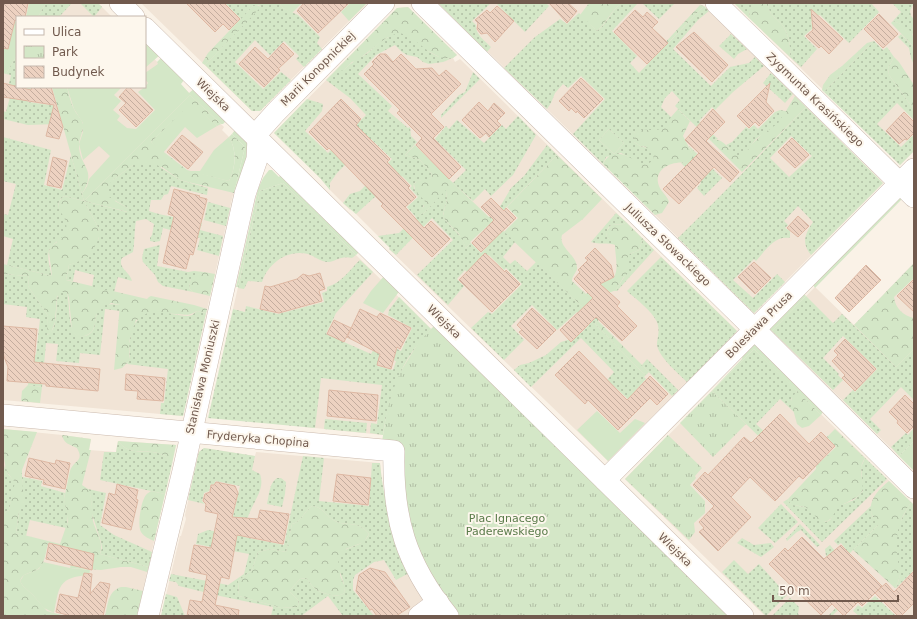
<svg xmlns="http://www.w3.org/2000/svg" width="917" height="619" font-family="'DejaVu Sans',sans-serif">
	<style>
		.residential { fill: #f1e4d6 }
		.grass { fill: #d4e7c7 }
		.forest { fill: url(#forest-crowns) }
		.park { fill: url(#park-tufts) }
		.garden { fill: url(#garden-dots); fill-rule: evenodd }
		.building { fill: url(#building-back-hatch); stroke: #deb8a3 }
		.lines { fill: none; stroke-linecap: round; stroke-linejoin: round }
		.minor-casing { stroke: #cbbaae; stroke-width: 22 }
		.minor { stroke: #fff; stroke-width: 21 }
		.labels { text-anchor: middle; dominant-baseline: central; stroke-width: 4; stroke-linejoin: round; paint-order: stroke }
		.street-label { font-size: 11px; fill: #715a4e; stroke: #fdf7ed }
		.park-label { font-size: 11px; fill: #5a7b4a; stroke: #fdf7ed }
	</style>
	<defs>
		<pattern id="forest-crowns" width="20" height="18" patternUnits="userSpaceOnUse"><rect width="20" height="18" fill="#d4e7c7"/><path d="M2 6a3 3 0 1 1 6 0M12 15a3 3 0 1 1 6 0" fill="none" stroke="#b0bea4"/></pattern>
		<pattern id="park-tufts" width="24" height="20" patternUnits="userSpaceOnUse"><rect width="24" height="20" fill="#d4e7c7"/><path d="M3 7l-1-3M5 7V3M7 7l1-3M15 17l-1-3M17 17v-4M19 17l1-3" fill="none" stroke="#b0bea4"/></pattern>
		<pattern id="garden-dots" width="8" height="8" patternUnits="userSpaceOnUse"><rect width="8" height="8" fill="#d4e7c7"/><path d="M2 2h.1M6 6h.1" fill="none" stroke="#b0bea4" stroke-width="1.8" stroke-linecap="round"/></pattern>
		<pattern id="building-back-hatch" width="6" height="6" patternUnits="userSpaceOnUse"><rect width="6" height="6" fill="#edd2c1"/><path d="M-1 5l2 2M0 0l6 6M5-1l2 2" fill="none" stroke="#c4ad9f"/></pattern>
	</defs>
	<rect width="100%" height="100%" fill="#faf2e7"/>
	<g class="residential">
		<polygon points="3,3 98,3 112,17 17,17 17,87 145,87 145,50 224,127 222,130 229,137 232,134 234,190 183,416 3,400"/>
		<polygon points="141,3 367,3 260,111 252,111"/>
		<polygon points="438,3 698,3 704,6 883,183 754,313 626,186"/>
		<polygon points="734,3 914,3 914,151 900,165"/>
		<polygon points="408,7 457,55 453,58 455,62 460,59 737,331 608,461 389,249 390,248 351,209 350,210 330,190 320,178 274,133 397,8"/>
		<polygon points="283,183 431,329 387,409 383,435 305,427 314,330 233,309 260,191"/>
		<polygon points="914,263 914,441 899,456 772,331 815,287 854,325"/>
		<polygon points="754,349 914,505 914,616 765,616 625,479"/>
		<polygon points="3,429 62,435 91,439 89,450 116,452 118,441 176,445 137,616 3,616"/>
		<polygon points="204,448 255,456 256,452 380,463 384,498 394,529 409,573 423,600 422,607 410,616 161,616 180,536 181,536 186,519 185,515 199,452"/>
	</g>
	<g class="grass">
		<polygon points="29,3 46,3 38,17 26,17"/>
		<polygon points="279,3 302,3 292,13 283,8"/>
		<polygon points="350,3 367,3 349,21 341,12"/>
		<polygon points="15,21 17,22 17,55 6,74 3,73 3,47 8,48"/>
		<polygon points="145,39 161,54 145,68"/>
		<polygon points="163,56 184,80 181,84 189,93 195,88 227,120 223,124 221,124 190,95 84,201 82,194 87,186 89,179 110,156 99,146 83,160 79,144 83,132 83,123 74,109 67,87 122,87 114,95 121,101 113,110 120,116 117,120 127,128 136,129 155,110 138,92 145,87 148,83 145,79 145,73 158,64 157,62"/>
		<polygon points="191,102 217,126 197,138 185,127 163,153 151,142"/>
		<polygon points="609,129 624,143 614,154 599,140"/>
		<polygon points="235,130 250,146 238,194 234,193 245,147 232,134"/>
		<path d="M 229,137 C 237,150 236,167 229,181 L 188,171 L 200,171 L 214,150 Z"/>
		<polygon points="269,170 272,170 279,177 282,173 361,250 356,255 283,183 260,191 238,287 236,287 258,189 263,178"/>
		<polygon points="905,196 901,200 815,288 811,281 890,200"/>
		<polygon points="385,275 401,289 383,313 363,303 371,291"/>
		<polygon points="801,291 806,296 772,331 767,327"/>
		<polygon points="754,344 758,345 824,410 821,415 754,349 700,403 742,359 743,349"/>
		<polygon points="597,411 620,433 635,419 645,423 608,461 577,430"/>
		<polygon points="914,441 914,471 899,456"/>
		<path d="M 43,562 L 70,568 L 90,570 L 89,575 C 58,577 59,587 54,613 L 44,608 L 33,595 L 23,586 L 20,581 L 24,575 L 39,569 Z"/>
	</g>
	<g class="forest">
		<path d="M 589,3 L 622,3 C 611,10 607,23 597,31 L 580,15 Z"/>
		<path d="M 755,3 L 768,3 C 770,19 775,15 783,26 C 789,36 791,46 790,57 L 750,19 L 749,10 Z"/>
		<polygon points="256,5 262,7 205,65 202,63 208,53 253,6"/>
		<polygon points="700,5 704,6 660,51 661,47"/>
		<polygon points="408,7 457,55 453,58 441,58 428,51 388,37 356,61 352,62 342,72 338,68 397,8"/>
		<path d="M 893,21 C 909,27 914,29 914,47 L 891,23 Z"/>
		<polygon points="874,41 824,92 822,90 823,85 830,75 842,66 867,43"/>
		<polygon points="894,57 899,62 914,85 914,110 889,75 888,68"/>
		<path d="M 52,87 L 67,87 C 69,95 71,104 75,111 C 77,115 82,119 83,124 C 84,131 79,138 79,145 C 79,167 98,169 82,194 Z"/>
		<path d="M 190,95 L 221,124 L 217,126 L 191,103 L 151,142 L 187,170 L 229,181 C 236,167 237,150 229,137 L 232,134 L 245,147 L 234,193 L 188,182 L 180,180 L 162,167 L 133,165 L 113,180 L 115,201 L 128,208 L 128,212 L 84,201 L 98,227 C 102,238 95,254 85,259 C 80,262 74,263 69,265 L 66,280 L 147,299 L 149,297 L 151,296 L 194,305 L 207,309 L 206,313 L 197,311 C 187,318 180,313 169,314 C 158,316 147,318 136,320 L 129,342 L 129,361 L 122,368 L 114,370 L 120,305 L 111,303 L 96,315 C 95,329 93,336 78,337 L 72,331 L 69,298 L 67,293 L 57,296 L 55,322 L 51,333 L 46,335 L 48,316 L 28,286 L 29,278 L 28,276 L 3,274 L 3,264 L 52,276 L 49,252 L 51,246 L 57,242 L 63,217 C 57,209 56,203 64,196 L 84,201 Z"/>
		<path d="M 795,96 L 806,107 L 742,172 L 711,141 C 719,137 724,143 730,149 L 751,145 L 786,111 Z"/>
		<path d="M 678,109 L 690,121 L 683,136 L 694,157 L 694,159 L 690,164 C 677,159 652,167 659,186 C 661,192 667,195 669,202 L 662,213 L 655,215 L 603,164 C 609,152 618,152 629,157 L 647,147 L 640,146 L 634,142 L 634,133 L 639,129 L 646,129 L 671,117 Z"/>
		<polygon points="415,145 449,179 493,221 470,242 471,243 466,248 459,234 445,220 443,216 447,199 446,191 424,213 416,217 424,206 415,190 414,184 417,181 431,178 432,174 420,160 405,155"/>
		<path d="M 557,155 L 602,199 L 583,219 L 562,235 C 558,248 578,255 577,269 C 576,273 572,276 572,281 L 586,294 L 603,279 L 608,280 L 614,277 C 619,269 615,255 615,245 L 607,237 L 606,232 L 611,225 L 624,224 L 626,222 L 643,239 L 639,250 L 630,254 L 630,270 L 628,274 L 623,278 L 616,290 L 604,295 L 602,316 L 598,321 L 649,372 L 646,375 L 642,372 L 595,324 L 597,321 L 504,232 L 518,218 L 507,207 Z"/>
		<path d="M 914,263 L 914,278 L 894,297 C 895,308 904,316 914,318 L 914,349 L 896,367 L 854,325 Z"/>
		<polygon points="204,272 215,274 210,296 193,292 189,288 191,277"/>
		<polygon points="28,385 42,387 40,403 21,401 22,391"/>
		<polygon points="797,391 821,415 809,426 802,428 797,424 791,402 792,396"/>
		<path d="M 3,429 L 37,432 L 22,470 L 22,477 L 25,497 L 23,506 L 19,512 L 16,533 L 60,544 L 68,521 L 64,499 L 70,471 C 73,460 85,462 77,448 C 69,444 64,444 62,435 L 91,439 L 89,450 L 91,450 L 82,485 L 88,489 L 90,492 C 92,502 92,511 93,521 C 96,533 104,541 100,554 L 149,567 L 147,572 L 131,567 L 121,567 L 101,570 L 70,568 L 75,549 L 48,543 C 46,551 45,564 38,569 C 31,574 23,572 20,581 L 23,586 L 33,595 L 47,611 L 65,616 L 3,616 L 3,514 L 9,510 L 14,482 L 6,470 L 3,452 Z"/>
		<path d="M 835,429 L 865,458 C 858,468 862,477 864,488 C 860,498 850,500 842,505 C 836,509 833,521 824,522 C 816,524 814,513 808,509 C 801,503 791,510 788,499 L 816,469 L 816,466 L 836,447 L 827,437 Z"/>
		<path d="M 118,441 L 176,445 L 172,464 C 168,461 167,457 163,455 C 146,447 131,458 118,441 Z"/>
		<path d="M 889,481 L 911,502 C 908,508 902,515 901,522 C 897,541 906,572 895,588 L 853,550 L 878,525 C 863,507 874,493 889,481 Z"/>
		<path d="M 151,491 L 165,494 L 154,541 C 150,539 144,537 141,532 C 137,525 141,501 146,495 C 147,493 150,492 151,491 Z"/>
		<path d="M 312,506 C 322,506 327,517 335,521 C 348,527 359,520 369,534 L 364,542 L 346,549 L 340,575 L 345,587 L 344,593 C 337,599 321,593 314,588 C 311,585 309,581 306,578 L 300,579 L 290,590 L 290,592 L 298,600 L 299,604 L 297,607 L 281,608 L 239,596 L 238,581 L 252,570 L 258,552 L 271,549 L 286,552 L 292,524 C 302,522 304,511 312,506 Z"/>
		<path d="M 121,587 L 126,587 L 143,591 L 137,616 L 105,616 C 108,604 108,591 121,587 Z"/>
	</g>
	<g class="park">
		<polygon points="436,324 733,616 460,616 449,603 420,562 382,442 387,409 396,379 420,340"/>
		<polygon points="712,391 746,424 713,457 680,423"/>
		<polygon points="668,435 702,468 695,476 696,478 690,485 705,501 705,513 694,523 695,532 689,540 625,479"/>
	</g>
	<g class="garden">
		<polygon points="46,3 72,3 59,17 38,17"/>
		<polygon points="80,3 98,3 102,7 94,17"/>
		<polygon points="225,3 279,3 283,8 298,15 320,37 317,43 322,49 304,67 296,59 299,56 284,41 270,55 255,40 235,62 263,89 281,72 291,80 260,111 252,111 205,65 261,7 259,5 253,6 241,19"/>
		<path d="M 438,3 L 491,3 L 472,21 L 476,25 C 475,34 485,41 491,47 L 487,52 Z"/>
		<polygon points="496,3 546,3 549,6 525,32"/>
		<path d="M 622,3 L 638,3 L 612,31 L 637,56 L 630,63 L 639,73 L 704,6 L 709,11 L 698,20 L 673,49 L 711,86 L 730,67 L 749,63 L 755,57 L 764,66 L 733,92 L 715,110 L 712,107 L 699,121 L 718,139 L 711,141 L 675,106 L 680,100 L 672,91 L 665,98 L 661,107 L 671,117 C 669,120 666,126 663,128 C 654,133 644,126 634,133 L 634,142 L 640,146 L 651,149 L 654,153 L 653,160 L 647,165 L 638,162 L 621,153 L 606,157 L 603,164 L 573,134 L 605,99 L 581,76 L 568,88 L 563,84 L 555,93 L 551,103 L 547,109 L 504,68 L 535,37 L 560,19 L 567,24 L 579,13 L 597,31 C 608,23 611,10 622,3 ZM 609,129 L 624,143 L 614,154 L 599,140 Z"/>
		<polygon points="642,3 675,3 659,19"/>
		<polygon points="734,3 755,3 749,11 750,19"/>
		<path d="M 768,3 L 871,3 L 879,12 L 849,43 L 820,15 L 816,16 L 811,22 L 813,28 L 804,36 L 817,49 L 801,67 L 790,57 C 791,46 789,36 783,26 C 775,15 770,19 768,3 Z"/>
		<path d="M 892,3 L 914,3 L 910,11 L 911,16 L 914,19 L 914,36 C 909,28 902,24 893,21 L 901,12 Z"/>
		<path d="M 400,33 C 421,39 429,61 453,58 L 443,62 L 429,64 L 423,62 L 417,57 L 407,55 L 402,52 L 395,45 L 376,55 L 358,74 L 392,106 L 388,111 L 408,128 L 410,127 L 411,136 L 417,142 L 405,155 L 420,160 L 432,174 L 431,178 C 426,180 422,180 418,181 C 406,186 422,197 425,201 L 422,210 L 417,216 L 424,213 L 446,190 L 447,199 L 443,215 L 445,220 L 461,237 L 466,248 L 471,243 L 481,253 L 489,245 L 486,228 L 493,221 L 489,217 L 501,205 L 511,188 L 524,176 L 547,145 L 557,155 L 493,221 L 515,242 L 503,257 L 510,264 L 515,260 L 527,271 L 536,262 L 597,321 L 595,324 L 642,372 L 646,375 L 644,377 L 646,379 L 628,399 L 607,380 L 614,372 L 581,338 L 531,387 L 514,370 L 520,365 L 529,363 L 546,355 L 561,342 L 571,339 L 580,332 L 581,333 L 589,325 L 577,312 L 557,330 L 532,305 L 511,326 L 524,340 L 504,360 L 471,328 L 488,312 L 492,314 L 522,284 L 506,268 L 504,270 L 489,255 L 469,274 L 465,270 L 457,279 L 464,286 L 448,305 L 417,275 L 453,240 L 432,218 L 396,255 L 389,249 L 390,248 L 378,236 L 399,233 L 416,217 L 407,207 L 418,197 L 410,188 L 412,186 L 402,176 L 389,186 L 388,185 L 356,214 L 343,203 L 350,194 L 360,191 L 392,159 L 371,139 L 337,173 L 330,183 L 330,190 L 320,178 L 274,133 L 307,99 L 323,104 L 322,111 L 305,131 L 328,153 L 366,115 L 350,98 L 326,80 L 338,68 L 342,71 C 346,69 348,65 352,63 C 357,58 365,56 370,51 C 379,43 388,35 400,33 Z"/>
		<polygon points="731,34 747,49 738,54 734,59 719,46"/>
		<polygon points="901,34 914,47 914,65 911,58 909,48 898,37"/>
		<polygon points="874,41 883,50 887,47 894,57 888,68 889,75 914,110 914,120 897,103 877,124 901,147 912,136 914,138 914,151 900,165 824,92"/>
		<polygon points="17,55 17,87 31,87 28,102 57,106 56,124 28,125 3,119 3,111 6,112 10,97 6,96 11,75 6,74"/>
		<polygon points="473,72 480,79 441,118 441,115 459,95 465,92"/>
		<polygon points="771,73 793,94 785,103 763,83"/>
		<path d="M 806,107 L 883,183 L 811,255 C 801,243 805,234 813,222 L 798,206 L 784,221 L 788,225 L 785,228 L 790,231 L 790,237 L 789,238 C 774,236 766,250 756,261 L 754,259 L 733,280 L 753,298 L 777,274 L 785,282 L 754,313 L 678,238 C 722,195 764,151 806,107 ZM 791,136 L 812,156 L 789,177 L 770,158 Z"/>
		<polygon points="780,110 786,111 777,124 756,139 746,152 742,155 737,155 726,145 732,142 746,127 749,129 754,125 758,129 775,112"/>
		<polygon points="518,116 536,135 513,175 491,196 485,189 473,201 453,183 466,170 435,139 446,126 449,129 457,120 484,143 502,125 506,129"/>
		<path d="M 3,137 L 51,150 L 44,185 L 62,190 L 71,155 L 84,201 L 127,212 L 128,208 L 109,197 L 106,190 L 108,186 L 113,180 L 133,165 L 147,163 L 154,163 L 180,180 L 208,188 L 207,195 L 171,186 L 168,194 L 164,195 L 161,200 L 151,200 L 149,211 C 166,217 184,218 202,223 L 200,230 L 223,236 L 219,256 L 197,250 L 200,238 L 163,228 L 160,241 L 155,242 L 150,241 L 150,238 L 152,235 L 154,224 L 146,219 L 136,221 C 134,232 135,241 133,252 L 122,258 C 117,268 130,272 132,281 L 118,277 L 114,292 L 92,287 L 94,275 L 75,270 L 73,281 L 66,280 L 69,265 L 85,259 L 91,254 L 99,238 L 99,232 L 98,227 L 84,201 L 64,196 C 51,207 64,212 66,223 C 69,239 53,240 49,251 C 47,258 50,269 52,276 L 7,265 L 13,239 L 3,236 L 3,214 L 8,215 L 16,184 L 3,181 Z"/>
		<polygon points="689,146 722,178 704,196 697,188 701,183 681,163 684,162 689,163 694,159"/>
		<path d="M 283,183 L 356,255 L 352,258 C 341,255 337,261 328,262 C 321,262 314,256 308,254 C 288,249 268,263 262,282 L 248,281 L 244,289 L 238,288 L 260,191 Z"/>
		<polygon points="208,202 230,208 226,226 204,220"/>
		<path d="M 616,213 L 626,222 L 624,224 L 611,225 C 607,228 606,232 607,237 L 616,245 C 607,242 599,245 591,242 Z"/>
		<path d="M 643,239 L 654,250 L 617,291 L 612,291 L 616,290 C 618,287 619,284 621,282 C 629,269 631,276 627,258 L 630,254 L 639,250 Z"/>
		<polygon points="160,245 157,266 188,272 194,271 204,272 191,278 189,288 193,292 163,286 158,282 155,275 143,262 142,258 144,249"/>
		<path d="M 661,257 L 737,331 L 687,382 C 679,374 656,355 657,343 C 658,336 660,330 657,322 C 651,310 637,300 627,291 Z"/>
		<path d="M 360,260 L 373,272 L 336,313 L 326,334 L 371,354 L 379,340 L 401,351 L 412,328 L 388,315 L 389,310 L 399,297 L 431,329 C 401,360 389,393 383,435 L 370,433 L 371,423 L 377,424 L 382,385 L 321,378 L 315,428 L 208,418 L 233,309 L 245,312 L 246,306 L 278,314 L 324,302 L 322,293 L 327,291 L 327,287 C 342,283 349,270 360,260 ZM 379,356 L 396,361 L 393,370 L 377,366 Z"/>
		<path d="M 3,274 L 28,276 L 29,278 L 28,286 L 48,316 L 47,335 C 60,329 54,303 59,291 L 67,293 C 71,305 66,340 84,336 C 106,333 82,299 120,305 L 120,311 L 105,309 L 100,355 L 80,353 L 79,363 L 56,361 L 58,344 L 46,343 L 42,387 L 28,385 L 30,360 L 33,354 L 36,355 L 40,319 L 26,317 L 27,307 L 3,304 Z"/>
		<polygon points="806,296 833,323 842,314 896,367 914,349 914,400 901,387 870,419 881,430 877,434 843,400 853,390 855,392 877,369 843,336 823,358 839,374 838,375 843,380 833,390 772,331"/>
		<path d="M 197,311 L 206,313 L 183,416 L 160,414 L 161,403 L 164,403 L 168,369 L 127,364 C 131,358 129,351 129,343 C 130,339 131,335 132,331 C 141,302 166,315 188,316 L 192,315 Z"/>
		<polygon points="754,349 797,391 791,399 795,413 780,399 756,424 792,458 787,464 712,391"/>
		<polygon points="647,359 678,390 672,396 642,365"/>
		<polygon points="325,419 367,423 366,433 324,429"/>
		<polygon points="914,428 914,441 899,456 891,447 906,433 908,435"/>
		<path d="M 118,441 C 131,458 146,447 163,455 C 167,457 169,461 172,464 L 165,494 L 100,480 L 104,452 L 116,452 Z"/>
		<path d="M 204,448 L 255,456 L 252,470 L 260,474 C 265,489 255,499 250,512 C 246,520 245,529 244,537 L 284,545 L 303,456 L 324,458 L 319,501 L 369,506 L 372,463 L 380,463 C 383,502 396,537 409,573 L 396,580 L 384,560 L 374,562 L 355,575 L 353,580 L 353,590 L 374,616 L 343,616 L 328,596 L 301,616 L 271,616 L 273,607 L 220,596 L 179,586 L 176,582 L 169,581 L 171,574 L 228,585 L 244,574 L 249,554 L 196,544 L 198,534 L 208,530 L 229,534 L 240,486 L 216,481 L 213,485 L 211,484 L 209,491 L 204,493 L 202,501 L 205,504 L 188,500 L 199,452 ZM 312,506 C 322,506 327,517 335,521 C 348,527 359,520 369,534 C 364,547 348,545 340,554 C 334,570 347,580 344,593 C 337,599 321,593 314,588 C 311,585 309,581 306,578 L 300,579 L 290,590 L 290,592 L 298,600 L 299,604 L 297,607 L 281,608 L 239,596 L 238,581 L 252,570 L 258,552 L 271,549 L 286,552 L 292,524 C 302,522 304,511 312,506 Z"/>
		<path d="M 865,458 L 887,479 L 822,542 L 783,502 L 788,499 C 791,509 801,504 809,509 C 816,514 816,523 826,522 L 830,520 L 837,509 L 841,505 L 854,500 L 863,491 L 861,467 Z"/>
		<polygon points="5,465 8,474 15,482 9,510 3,514 3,473"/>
		<path d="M 22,477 L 42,481 L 41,486 L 65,493 C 62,505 71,512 66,528 L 30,520 L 26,536 L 16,533 L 19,512 L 24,501 Z"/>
		<path d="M 277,478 L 281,478 L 286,482 L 285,494 L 282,507 L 267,504 C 269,496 269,483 277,478 Z"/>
		<polygon points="88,489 106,493 100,525 114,535 152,552 149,567 100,554 102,548 101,542 92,514 91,497"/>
		<path d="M 911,502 L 914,505 L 914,570 L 896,588 L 895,588 C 903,576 898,566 897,554 C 896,549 897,543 897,538 C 898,524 904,514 911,502 Z"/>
		<polygon points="781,504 798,522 775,543 758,528"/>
		<polygon points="871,506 872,516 879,524 840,563 862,586 832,616 828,616 855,588 827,558 826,556 825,549 830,545 840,557 847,551 841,543 838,545 834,541"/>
		<polygon points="800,524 820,545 817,547 801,530 797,532 787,541 786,539"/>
		<polygon points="742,538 754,545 771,543 774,547 761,557 737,543"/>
		<polygon points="734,560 748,574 759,564 787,595 766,616 722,572"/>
		<polygon points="166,594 177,597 185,616 161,616"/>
		<polygon points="875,596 896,616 859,616 853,611 858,605 862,608"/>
		<polygon points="790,598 799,607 798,614 800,616 772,616"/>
	</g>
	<g class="building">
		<polygon points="3,3 28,3 25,17 17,17 17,21 15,20 8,49 3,48"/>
		<polygon points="186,3 224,3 240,19 229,30 223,24 215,32"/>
		<polygon points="304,3 349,3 318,33 297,11"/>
		<polygon points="549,3 568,3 577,11 567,23"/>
		<polygon points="497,6 514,21 495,42 487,33 481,34 477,29 478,23 475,20 487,10 490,13"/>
		<polygon points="811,9 843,39 829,54 821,46 819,48 806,36 813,30"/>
		<polygon points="635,10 643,17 647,12 658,22 652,28 668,43 647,64 614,32"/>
		<polygon points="879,14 898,34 883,48 864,29"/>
		<polygon points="694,32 728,65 712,82 676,47"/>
		<polygon points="283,43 294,54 278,69 280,70 264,87 239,64 255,47 268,59"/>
		<polygon points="380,54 386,54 393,62 401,54 416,69 432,68 439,76 446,70 461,84 431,114 444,127 433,138 461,167 449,179 416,145 422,138 397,113 400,110 364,74 374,64 372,62"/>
		<polygon points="581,78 603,99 584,118 577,111 576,113 571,108 569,111 559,101"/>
		<polygon points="3,83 31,90 32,87 51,87 63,127 59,139 46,136 54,105 3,97"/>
		<polygon points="770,83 766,102 774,111 759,126 755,122 749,128 737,116"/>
		<polygon points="128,87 129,87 153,110 136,127 119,110 126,103 119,97"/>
		<polygon points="341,99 361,119 356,125 390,159 387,162 410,186 408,188 416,197 405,207 424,228 431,221 450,239 432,257 381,206 383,204 329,148 327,150 309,132"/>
		<polygon points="479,102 488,111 494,103 505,113 497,121 501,125 489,137 486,133 480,138 462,120"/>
		<polygon points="713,109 725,122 706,141 739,172 730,182 714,167 679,204 663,189 699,153 685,140"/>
		<polygon points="904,112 914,122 914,133 907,140 905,139 899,144 886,131"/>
		<polygon points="182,135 203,152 188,169 167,152"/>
		<polygon points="792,138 809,155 795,168 778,152"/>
		<polygon points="53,157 67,161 61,188 47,185"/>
		<polygon points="174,189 200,196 199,197 207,199 193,255 190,254 186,269 163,263 174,216 168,214"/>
		<polygon points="491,198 504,211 506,208 516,218 481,252 472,243 494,220 481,207"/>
		<polygon points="798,216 809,226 798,237 787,228"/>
		<polygon points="595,248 611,265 614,277 600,284 620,302 617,306 637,326 622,341 596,317 571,342 560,330 593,298 574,279 580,272 578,270 588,260 585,258"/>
		<polygon points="485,253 505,272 506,270 520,284 492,312 459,280"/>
		<polygon points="754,262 771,278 755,294 738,277"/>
		<polygon points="866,265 881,280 849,312 835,298"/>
		<polygon points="320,273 325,289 319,291 322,301 279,313 260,309 265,286 270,287 297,279 303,274 309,276"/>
		<polygon points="914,279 914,312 897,296"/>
		<polygon points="532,308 556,330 537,349 519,332 522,330 517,325"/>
		<polygon points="360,309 377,317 380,313 411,328 400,349 397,347 391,369 377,365 380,354 347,337"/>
		<polygon points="334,320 351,328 344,342 327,334"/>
		<polygon points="3,326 37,329 34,362 100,369 98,391 46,386 46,384 7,381 8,367 3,354"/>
		<polygon points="845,339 876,369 855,391 842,378 845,375 832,361 838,355 834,351"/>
		<polygon points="579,351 627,400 650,376 668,394 657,405 650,398 618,430 588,400 585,404 555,375"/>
		<polygon points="126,374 165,378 163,401 137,399 138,391 125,390"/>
		<polygon points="329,390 378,395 376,421 327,416"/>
		<polygon points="905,395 914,404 914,426 907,433 897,423 898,421 889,412"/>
		<polygon points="780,414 809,444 821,432 835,446 803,479 799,476 775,501 750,477 731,497 751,517 718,551 699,532 704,528 699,522 714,506 693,485 705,472 708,475 744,437 751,443"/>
		<polygon points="29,458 55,464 56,460 70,463 65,489 43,484 44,480 25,476"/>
		<polygon points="337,474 371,478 368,505 333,501"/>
		<polygon points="216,482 235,486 238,493 232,517 258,519 260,510 289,514 283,544 237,535 229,579 221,577 215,605 239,610 238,616 187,616 190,600 202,602 207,575 189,571 194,545 211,548 218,514 205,511 206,504 203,501 205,494 210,492 211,485 214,485"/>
		<polygon points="117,484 138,490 136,499 138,500 131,530 102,523 109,493 115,495"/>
		<polygon points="802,537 824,559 841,545 882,586 862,606 858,602 844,616 832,604 821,615 769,564 785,548 788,551"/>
		<polygon points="49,543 94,554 92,570 46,559"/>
		<polygon points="370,568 385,572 410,607 396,616 377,616 372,609 370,610 356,591 359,575"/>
		<polygon points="914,571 914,603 901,616 898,616 875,593 886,583 894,592"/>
		<polygon points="84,573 92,574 90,594 100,582 110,584 103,616 71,616 56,612 60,594 78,598"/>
	</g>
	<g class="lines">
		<g class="minor-casing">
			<g id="minor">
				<polyline points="120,3 134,17"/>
				<polyline points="422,3 742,317 914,488"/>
				<polyline points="716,3 914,197"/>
				<polyline points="145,28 743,616"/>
				<path d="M 3,415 L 394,451 C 392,518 406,564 448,616"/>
				<polyline points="605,480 914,169"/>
				<polyline points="148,616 183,471 245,194 257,159 258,137 259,131 276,112 384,3"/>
				<polyline points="419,616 438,602"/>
			</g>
		</g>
		<use href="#minor" class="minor"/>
	</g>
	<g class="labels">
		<g class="street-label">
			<text transform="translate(318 69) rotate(-45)">Marii Konopnickiej</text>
			<text transform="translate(213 95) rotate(44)">Wiejska</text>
			<text transform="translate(815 100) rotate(44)">Zygmunta Krasińskiego</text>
			<text transform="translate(668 245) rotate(44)">Juliusza Słowackiego</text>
			<text transform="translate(444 322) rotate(45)">Wiejska</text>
			<text transform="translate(759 325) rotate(-45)">Bolesława Prusa</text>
			<text transform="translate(203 377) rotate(-77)">Stanisława Moniuszki</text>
			<text transform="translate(258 439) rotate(5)">Fryderyka Chopina</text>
			<text transform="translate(675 550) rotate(45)">Wiejska</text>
		</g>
		<g class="park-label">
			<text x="507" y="518">Plac Ignacego<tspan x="507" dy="13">Paderewskiego</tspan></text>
		</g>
	</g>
	<rect width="917" height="619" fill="none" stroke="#715a4e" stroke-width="8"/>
	<rect x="16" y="16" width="130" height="72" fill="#fdf7ed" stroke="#c5b8ad"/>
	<rect x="24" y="29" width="20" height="6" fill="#ffffff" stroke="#c5b8ad"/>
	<text x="52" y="36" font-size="12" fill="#715a4e">Ulica</text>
	<rect x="24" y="46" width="20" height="12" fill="url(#park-tufts)" stroke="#c5b8ad"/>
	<text x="52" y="56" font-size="12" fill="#715a4e">Park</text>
	<rect x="24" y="66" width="20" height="12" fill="url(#building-back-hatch)" stroke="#c5b8ad"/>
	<text x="52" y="76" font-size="12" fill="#715a4e">Budynek</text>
	<path d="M773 595v6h125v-6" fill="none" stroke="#715a4e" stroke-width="2"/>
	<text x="779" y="595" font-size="12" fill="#715a4e" stroke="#fdf7ed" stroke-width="3" paint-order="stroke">50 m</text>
</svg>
